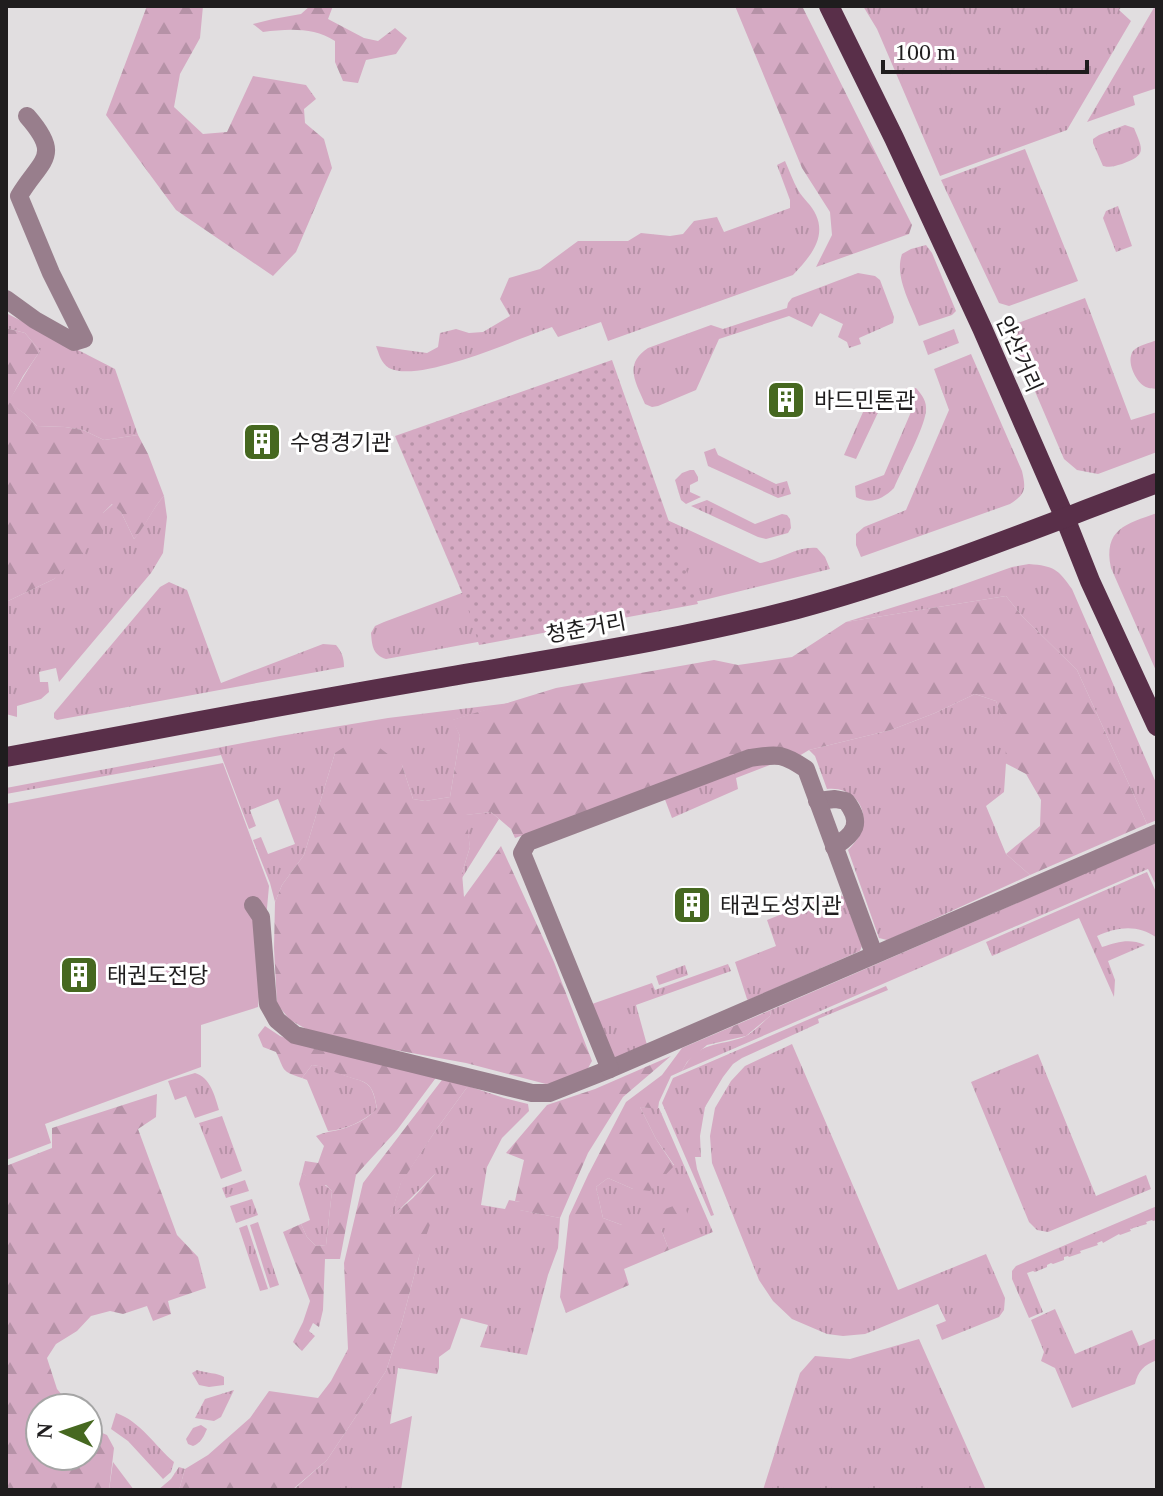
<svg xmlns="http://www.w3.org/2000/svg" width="1163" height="1496" font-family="'Times New Roman','Noto Sans KR',serif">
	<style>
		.grass { fill: url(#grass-tufts) }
		.forest { fill: url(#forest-firs) }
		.park { fill: url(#park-dots) }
		.pitch { fill: #d5aac3 }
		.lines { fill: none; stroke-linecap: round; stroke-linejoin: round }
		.minor { stroke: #987e8c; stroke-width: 18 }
		.major { stroke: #592f49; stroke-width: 20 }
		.labels { text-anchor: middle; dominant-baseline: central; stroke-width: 6; stroke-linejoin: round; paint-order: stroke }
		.street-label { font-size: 22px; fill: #1f1d1e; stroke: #fff }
		.poi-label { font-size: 22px; fill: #1f1d1e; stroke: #fff; text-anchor: start }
	</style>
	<defs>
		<pattern id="grass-tufts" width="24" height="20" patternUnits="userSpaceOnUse" patternTransform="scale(2)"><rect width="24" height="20" fill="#d5aac3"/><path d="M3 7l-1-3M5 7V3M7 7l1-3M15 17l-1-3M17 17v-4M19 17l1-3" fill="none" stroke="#b692a7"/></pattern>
		<pattern id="forest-firs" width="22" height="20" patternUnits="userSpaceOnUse" patternTransform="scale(2)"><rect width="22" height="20" fill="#d5aac3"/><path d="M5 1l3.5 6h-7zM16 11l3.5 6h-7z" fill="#b692a7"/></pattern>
		<pattern id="park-dots" width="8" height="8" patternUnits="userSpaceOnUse" patternTransform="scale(2)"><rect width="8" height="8" fill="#d5aac3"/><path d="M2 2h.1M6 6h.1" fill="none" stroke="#b692a7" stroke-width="1.8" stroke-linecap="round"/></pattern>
	</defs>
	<rect width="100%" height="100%" fill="#e1dee0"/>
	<g class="grass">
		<polygon points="863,6 1122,6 1119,10 1131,21 1067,130 940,176 877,29"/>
		<polygon points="1155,6 1157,6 1157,88 1133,96 1135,105 1087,122"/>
		<path d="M 1125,125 L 1134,128 C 1143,150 1147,155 1122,164 C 1114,166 1111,168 1103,166 L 1093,143 L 1093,139 L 1099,135 Z"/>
		<polygon points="1025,149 1078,281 1009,306 999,303 941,180"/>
		<path d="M 785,161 C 789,170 793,181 798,190 C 803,199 812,205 816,215 C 827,239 808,259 793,275 L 608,341 L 601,322 L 558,337 L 552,327 C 519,338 419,384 389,368 C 381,363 379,354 376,346 L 427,353 L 438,347 L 440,333 L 456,329 L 469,333 L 483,332 L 510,316 L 500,299 L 509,278 L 540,269 L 578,241 L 628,241 L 641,233 L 670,236 L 683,234 L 694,221 L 717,217 L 724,232 L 790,208 L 790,200 L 777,165 Z"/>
		<polygon points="1118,206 1132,246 1116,252 1103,218 1106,211"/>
		<path d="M 926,245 L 932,253 L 956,311 L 952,315 L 919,326 C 911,304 894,277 902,254 L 911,249 Z"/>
		<path d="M 858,273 L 875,276 L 880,280 L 894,317 L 893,323 L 859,338 L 861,344 L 849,348 L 847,342 L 838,337 L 843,324 L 820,313 L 812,327 L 789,316 L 719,339 L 696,390 L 658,406 L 652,407 L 645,404 C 636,382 623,365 648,348 L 711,325 L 723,329 L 787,308 L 788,303 L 792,298 Z"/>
		<polygon points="1085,298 1131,420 1157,412 1157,452 1098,474 1077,470 1064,459 1013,340 1012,330 1015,324"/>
		<path d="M 6,313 L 115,369 L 138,435 L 104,440 L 83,430 L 65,427 L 37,426 L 25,414 L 8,402 C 19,385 28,368 40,351 L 25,333 L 6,328 Z"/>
		<polygon points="954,329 959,343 928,355 923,341"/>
		<path d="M 1157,340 L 1157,389 C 1151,388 1149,389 1144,386 C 1135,380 1126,361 1133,351 C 1138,345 1150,343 1157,340 Z"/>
		<path d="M 971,354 L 1022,471 C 1026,489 1026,494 1010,504 L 861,557 L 856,545 L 856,534 L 864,527 L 906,510 L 949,410 L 934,369 Z"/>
		<path d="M 907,388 L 916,388 C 922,395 927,401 926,411 C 924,429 902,469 894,488 C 883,499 870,505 856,497 L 855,486 L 884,475 L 911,412 L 911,405 L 897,404 C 896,394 899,392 907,388 Z"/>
		<polygon points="878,389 882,404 856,459 844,455 867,403 864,394"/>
		<polygon points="715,448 718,455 776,484 787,481 791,494 778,498 708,466 704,452"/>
		<polygon points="690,470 694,470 698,477 698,481 690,485 690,492 701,497 686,504 681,500 675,480 682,473"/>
		<path d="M 164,496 L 167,517 L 163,553 L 151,573 L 59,682 L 56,668 L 39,672 L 40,682 L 48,682 L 49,692 L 41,699 L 17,706 L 17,717 L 6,714 L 6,602 L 54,579 L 103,513 L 113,504 L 121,512 L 134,539 C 146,525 152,509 164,496 Z"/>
		<polygon points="707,500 755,524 782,514 787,515 790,519 791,528 788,533 766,539 758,537 691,506"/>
		<path d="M 1157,513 L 1157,673 L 1111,568 C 1103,529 1126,524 1157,513 Z"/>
		<path d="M 663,518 L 760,563 C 780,560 797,546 817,548 L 825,557 L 830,569 L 704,600 L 386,659 C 373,655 372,646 371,633 L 375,626 L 384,622 Z"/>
		<path d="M 1029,564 C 1054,566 1058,569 1072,589 L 1157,785 L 1157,820 L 1147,824 L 1077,670 L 1022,616 L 1006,596 L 846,622 L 942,592 L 1012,567 Z"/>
		<path d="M 169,582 L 187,590 L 221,683 L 323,644 L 336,645 C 342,652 344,658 344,667 L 57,720 L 54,718 L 54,713 L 160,587 Z"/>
		<path d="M 975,694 L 996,701 L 1008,734 L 1004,792 L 986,806 L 1006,854 L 1030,875 L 897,936 L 887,940 L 879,938 L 848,850 C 854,844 860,837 862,829 C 869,805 850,786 827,789 L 815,756 L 809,750 L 891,730 L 935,713 Z"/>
		<polygon points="510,703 453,720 460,736 450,797 425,801 413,799 402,765 335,753 304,855 282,885 275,902 270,883 253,840 261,837 268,854 295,844 278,799 250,810 256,826 249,829 221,755 6,794 6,788 280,736 388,718"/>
		<polygon points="783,760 736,778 738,789 672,818 664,797 757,762"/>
		<polygon points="491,812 499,819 462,878 462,873 470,847 465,815"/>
		<path d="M 1157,842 L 1157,887 L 1148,869 L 682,1071 C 699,1040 717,1047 744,1037 C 753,1033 762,1023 770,1016 L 771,1010 Z"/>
		<path d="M 1147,872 L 1157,894 L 1157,938 C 1137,924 1118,927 1097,936 L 1102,947 C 1118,942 1129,938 1145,945 L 1108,961 L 1115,980 L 1114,997 L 1079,918 L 992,956 L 986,942 Z"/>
		<polygon points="833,894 840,895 844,897 862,946 860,951 748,1000 747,999 735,962 776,946 767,920"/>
		<polygon points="728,964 731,971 636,1005 647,1045 617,1057 613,1057 592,1004 652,983 655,990"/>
		<polygon points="685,965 688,975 659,985 656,976"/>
		<polygon points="886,986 888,990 818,1019 819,1023 742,1058 733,1064 723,1077 705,1107 700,1136 701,1157 695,1157 697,1169 714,1215 711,1216 662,1103 673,1078"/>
		<polygon points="792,1044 898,1290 986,1254 1005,1298 1004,1310 999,1317 942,1340 936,1325 946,1321 938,1304 865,1334 843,1336 827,1334 792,1319 773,1301 759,1280 712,1163 710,1136 715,1108 731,1081 745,1066"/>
		<polygon points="1038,1054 1096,1196 1146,1175 1151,1189 1048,1232 1037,1230 1029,1222 971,1082"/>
		<path d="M 312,1065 C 323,1066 328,1069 338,1073 C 364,1084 372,1076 377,1110 C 362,1121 347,1130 328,1131 L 307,1080 L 302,1078 Z"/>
		<path d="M 195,1073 C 210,1077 215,1096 219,1110 L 195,1118 L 186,1096 L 175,1100 L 168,1081 Z"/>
		<polygon points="468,1086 504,1098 528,1104 529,1111 502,1138 487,1167 481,1205 505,1209 509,1200 520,1202 520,1210 560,1218 558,1248 548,1275 527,1355 480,1347 488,1325 461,1318 450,1349 439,1357 439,1368 437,1374 398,1368 390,1424 412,1416 401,1490 293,1490 327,1460 386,1371 402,1322 419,1257 435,1174 389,1220 401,1182 436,1130"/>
		<polygon points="640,1107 659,1108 713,1232 669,1250 661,1229 622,1225 603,1218 596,1187 608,1178 633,1189 674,1165 656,1139"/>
		<polygon points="222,1116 242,1171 221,1179 199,1123"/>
		<path d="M 302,1173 C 312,1180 324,1182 332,1191 L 326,1245 L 316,1246 L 307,1237 L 301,1224 L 310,1220 L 299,1184 Z"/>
		<polygon points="245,1180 249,1191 226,1198 222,1188"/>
		<polygon points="252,1199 258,1215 236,1223 230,1206"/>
		<polygon points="1157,1206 1157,1220 1153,1221 1152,1220 1146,1222 1147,1224 1130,1229 1131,1231 1120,1235 1119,1234 1103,1243 1102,1241 1097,1243 1098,1245 1080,1251 1081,1253 1069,1257 1068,1256 1064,1257 1064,1260 1053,1264 1051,1263 1047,1265 1047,1267 1035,1272 1033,1271 1027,1273 1043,1312 1029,1318 1012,1279 1012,1271 1016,1266"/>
		<polygon points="258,1222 279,1285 270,1288 250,1225"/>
		<polygon points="247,1225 268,1289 260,1291 239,1228"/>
		<path d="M 1055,1309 L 1075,1354 L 1132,1330 L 1139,1346 L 1157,1338 L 1157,1360 C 1144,1365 1138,1371 1135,1384 L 1072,1408 L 1055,1368 L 1041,1361 L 1044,1352 L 1031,1320 Z"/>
		<polygon points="919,1339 986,1490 763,1490 800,1373 815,1356 850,1359"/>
		<path d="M 197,1370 C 205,1373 219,1373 224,1377 L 224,1385 L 209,1387 L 199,1385 L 192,1373 Z"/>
		<polygon points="234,1390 221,1417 214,1421 195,1418 205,1399"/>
		<path d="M 116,1413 C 140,1421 155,1446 174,1462 L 171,1472 L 163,1479 L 128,1441 L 111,1429 Z"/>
		<path d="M 201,1425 L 207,1429 C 204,1436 201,1443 193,1446 L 188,1444 L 186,1439 L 193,1428 Z"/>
		<polygon points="113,1462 134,1490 109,1490"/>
		<polygon points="179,1467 185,1469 179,1490 158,1490 171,1479"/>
	</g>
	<g class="forest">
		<polygon points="147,6 203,6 200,38 180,74 174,107 203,134 227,132 253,76 306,85 316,99 304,109 305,123 324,139 332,168 296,252 273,276 176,210 106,115"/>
		<path d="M 310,6 L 333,6 L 328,19 L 364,38 L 378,41 L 395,28 L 407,38 L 396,54 L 366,60 L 358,83 L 343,81 L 335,62 L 335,41 C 313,27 288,29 263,32 L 253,24 L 273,19 L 301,14 Z"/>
		<polygon points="735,6 802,6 912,225 909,234 816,267 832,235 830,212 802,168"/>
		<path d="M 6,328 L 25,333 L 40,351 L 23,376 L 9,402 L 25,414 L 37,426 L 65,427 L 83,430 L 104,440 L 138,435 L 148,454 L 164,496 C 152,509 146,526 134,539 L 121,512 L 112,504 L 103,513 L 103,534 L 54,579 L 6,602 Z"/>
		<polygon points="1006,596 1022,616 1077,670 1147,824 1030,875 1006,854 1040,826 1041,800 1026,774 1005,763 1007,734 996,701 975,694 935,713 891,730 809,750 799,756 787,749 646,792 515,838 511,829 491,812 466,815 470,847 462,873 464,897 501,846 554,962 592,1061 587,1070 563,1082 546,1084 466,1063 319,1036 290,1020 277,1004 274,948 275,902 282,885 304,855 335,753 363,735 402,765 413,799 425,801 450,797 460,736 452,720 556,688 714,660 738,665 792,657 846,622"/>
		<polygon points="771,1010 770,1016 746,1036 707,1045 687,1062 682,1071 671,1076 659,1102 658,1109 640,1107 656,1139 674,1166 650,1191 633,1189 608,1178 596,1187 603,1218 622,1225 684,1202 688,1216 661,1229 669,1250 624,1269 629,1285 566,1313 560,1297 569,1216 588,1175 626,1102 662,1075 682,1048"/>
		<path d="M 265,1026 L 280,1036 L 312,1048 L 438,1075 L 397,1130 L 356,1175 L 340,1259 L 325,1259 L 323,1310 L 319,1327 L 313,1323 L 309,1331 L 315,1336 L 302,1351 L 293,1342 L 303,1322 L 310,1301 L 283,1232 L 301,1224 L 307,1237 L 316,1246 L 326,1245 L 332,1191 L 326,1185 L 315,1186 L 310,1179 L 302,1173 L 305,1161 L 318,1163 L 324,1146 L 316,1136 C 327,1131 331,1132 342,1129 C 355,1125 367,1119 377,1109 C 372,1076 364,1084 337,1073 C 328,1070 323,1066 312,1065 L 302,1078 C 280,1071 285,1070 276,1052 L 263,1047 L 258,1035 Z"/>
		<polygon points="671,1056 623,1097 588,1153 560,1218 519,1210 520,1202 515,1201 524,1160 506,1153 547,1105 595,1089"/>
		<polygon points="445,1076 468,1086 436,1130 401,1183 390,1218 413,1198 436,1173 441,1192 419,1257 402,1322 386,1371 327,1460 292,1490 179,1490 185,1469 208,1455 250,1418 269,1391 318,1398 331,1381 348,1349 344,1263 363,1183"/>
		<polygon points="157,1094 156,1117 138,1129 177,1235 198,1257 206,1288 168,1301 171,1314 153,1321 147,1306 123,1314 110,1311 91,1316 77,1331 56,1344 47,1358 57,1389 73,1408 40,1408 40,1456 88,1456 88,1427 107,1435 114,1448 109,1490 6,1490 6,1166 52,1148 52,1128"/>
	</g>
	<polygon class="park" points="612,360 698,604 479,645 466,602 395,436"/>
	<polygon class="pitch" points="223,763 269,886 258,1007 201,1025 201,1067 45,1124 51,1143 6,1160 6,804"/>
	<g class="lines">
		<g class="minor">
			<path d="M 6,299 L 35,320 L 74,342 L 84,339 L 51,273 L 19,196 C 41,159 63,157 27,116"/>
			<path d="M 817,801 L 835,799 L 846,801 C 863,823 855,834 834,847"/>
			<polyline points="253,905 261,917 268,1004 277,1020 295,1035 532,1093 549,1093 610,1069 1157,833"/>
			<path d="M 610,1069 L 522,853 L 528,842 L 750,758 C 779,754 782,753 806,769 L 874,954"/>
		</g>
		<g class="major">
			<polyline points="829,6 894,138 982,328 1065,518 1090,581 1157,726"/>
			<path d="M 6,757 C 149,731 292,703 435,679 C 556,658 678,640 797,609 C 920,576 1038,527 1157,483"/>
		</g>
	</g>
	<defs>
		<g id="building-square" transform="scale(2)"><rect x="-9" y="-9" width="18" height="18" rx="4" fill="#466820" stroke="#fff"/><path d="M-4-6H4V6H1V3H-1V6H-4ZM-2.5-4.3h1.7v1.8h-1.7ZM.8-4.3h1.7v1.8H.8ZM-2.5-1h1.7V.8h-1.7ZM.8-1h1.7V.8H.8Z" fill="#fff"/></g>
	</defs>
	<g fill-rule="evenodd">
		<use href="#building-square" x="786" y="400"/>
		<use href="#building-square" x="262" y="442"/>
		<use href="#building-square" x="692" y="905"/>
		<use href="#building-square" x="79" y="975"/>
	</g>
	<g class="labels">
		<g class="street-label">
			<text transform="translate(1019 354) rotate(66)">안산거리</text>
			<text transform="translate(586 628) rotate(-10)">청춘거리</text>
		</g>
		<g class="poi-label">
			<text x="814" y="400">바드민톤관</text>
			<text x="290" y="442">수영경기관</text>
			<text x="720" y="905">태권도성지관</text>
			<text x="107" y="975">태권도전당</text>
		</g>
	</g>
	<rect width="1163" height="1496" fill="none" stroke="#1f1d1e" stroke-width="16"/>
	<g transform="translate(64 1432) rotate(273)"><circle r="38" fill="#ffffff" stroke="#a5a5a5" stroke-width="2"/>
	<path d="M0-6L14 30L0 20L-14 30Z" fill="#466820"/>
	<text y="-12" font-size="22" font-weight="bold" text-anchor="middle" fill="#1f1d1e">N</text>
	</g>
	<path d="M883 60v12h204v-12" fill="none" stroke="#1f1d1e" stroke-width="4"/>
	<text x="895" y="60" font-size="24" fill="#1f1d1e" stroke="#ffffff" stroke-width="6" paint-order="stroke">100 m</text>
</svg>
